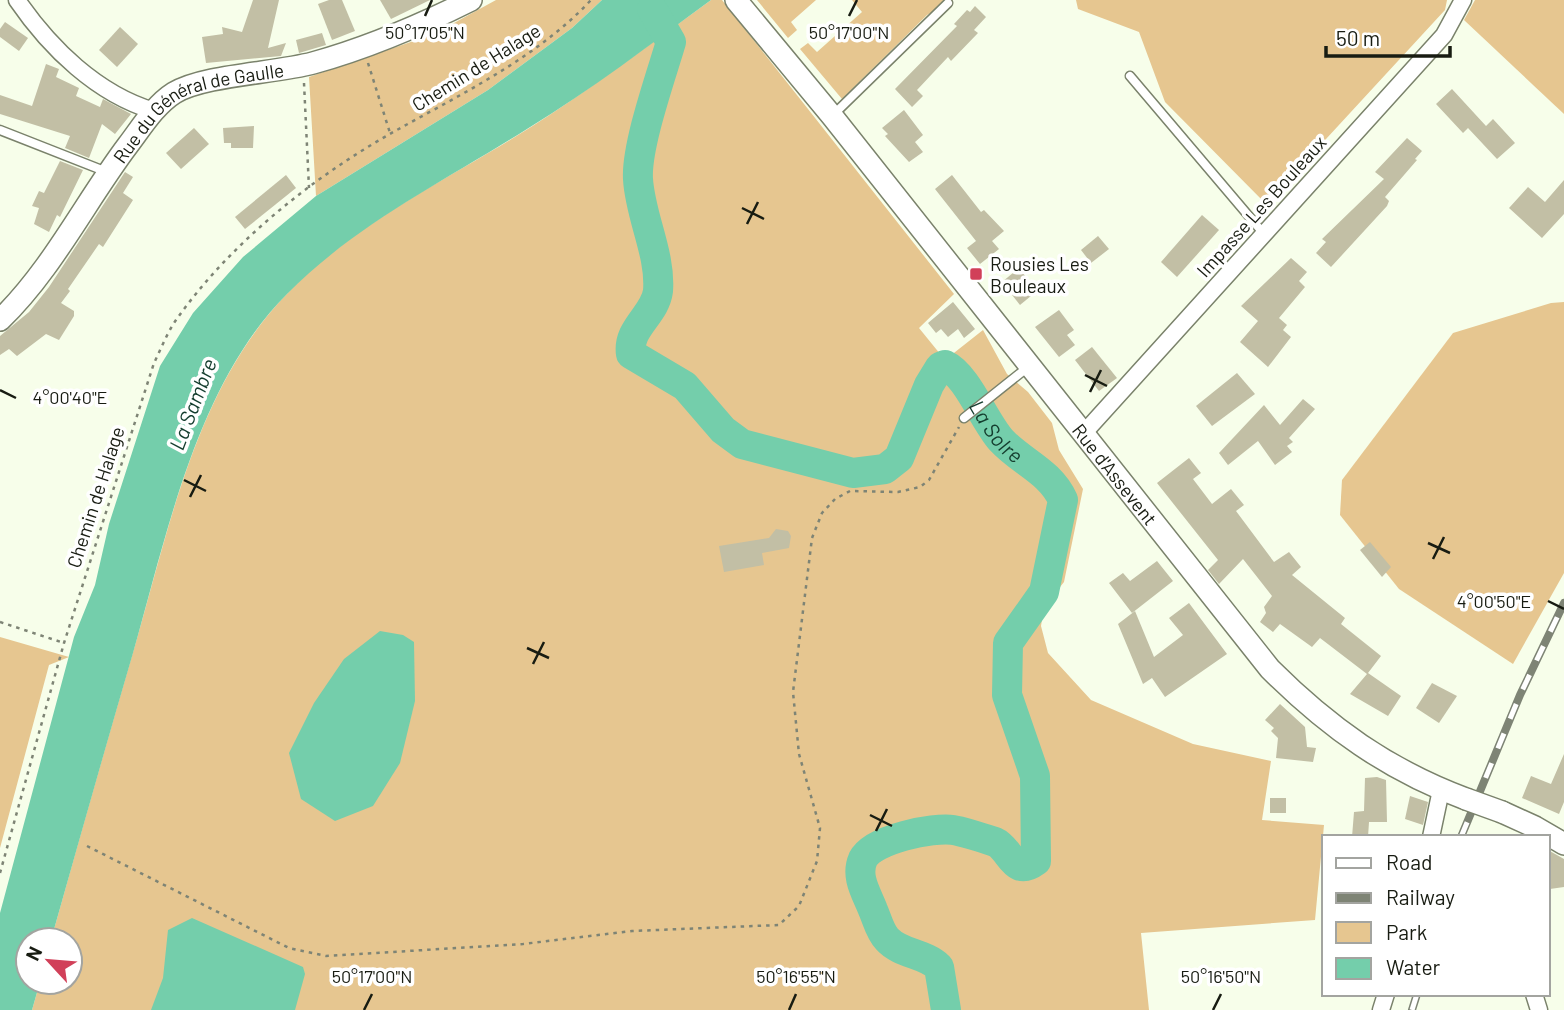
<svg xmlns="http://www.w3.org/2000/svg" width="1564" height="1010" font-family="Barlow,sans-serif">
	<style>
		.green { fill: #e6c690 }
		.water { fill: #74ceab }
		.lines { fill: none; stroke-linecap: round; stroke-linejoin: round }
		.river { stroke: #74ceab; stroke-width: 30 }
		.building { fill: #c2bfa5 }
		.lane-casing { stroke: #7a826b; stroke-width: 11 }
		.street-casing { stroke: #7a826b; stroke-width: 19 }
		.secondary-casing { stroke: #7a826b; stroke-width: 24 }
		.path { stroke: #7e8475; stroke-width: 2.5; stroke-dasharray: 3.5 5; stroke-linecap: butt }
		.lane { stroke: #fff; stroke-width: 8 }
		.street { stroke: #fff; stroke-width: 16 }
		.secondary { stroke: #fff; stroke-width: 21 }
		.rail-casing { stroke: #7e8475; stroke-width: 8 }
		.rail { stroke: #fff; stroke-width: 5; stroke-dasharray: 16; stroke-linecap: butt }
		.secondary-bridge-casing { stroke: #7a826b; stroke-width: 24; stroke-linecap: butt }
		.secondary-bridge { stroke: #fff; stroke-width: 21 }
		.ticks { fill: none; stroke: #181c12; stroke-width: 2.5 }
		.poi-dot { fill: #d14059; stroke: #fff; stroke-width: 2.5 }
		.labels { text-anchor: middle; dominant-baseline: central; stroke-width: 7; stroke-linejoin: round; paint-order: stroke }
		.street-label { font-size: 19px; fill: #181c12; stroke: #fff }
		.poi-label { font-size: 19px; fill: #181c12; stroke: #fff; text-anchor: start }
		.water-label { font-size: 21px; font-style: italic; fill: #143d2e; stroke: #fff }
		.ticks-label { font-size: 18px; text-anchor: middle; fill: #181c12; stroke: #fff; stroke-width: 7; stroke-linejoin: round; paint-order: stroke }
	</style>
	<rect width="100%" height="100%" fill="#f7feea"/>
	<g class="green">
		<polygon points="496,0 602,0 572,28 488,90 316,196 309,77 434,34"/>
		<path d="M 711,0 L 722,0 L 954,294 L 919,328 L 945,360 L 983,330 L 1007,374 L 1028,392 L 1052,423 L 1059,450 L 1083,489 L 1064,582 L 1044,607 L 1041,626 L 1048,653 L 1091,700 L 1193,744 L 1271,761 L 1262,820 L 1324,825 L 1315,920 L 1141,933 L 1149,1010 L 32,1010 L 40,982 L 70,982 L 70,940 L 51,940 C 79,840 107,741 136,642 C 170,524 197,390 283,298 C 356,219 459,175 548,116 C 604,79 657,39 711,0 Z"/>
		<polygon points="757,0 816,0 791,22 797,30 788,38"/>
		<polygon points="852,0 953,0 927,15 842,99 800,49 808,43 817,52 862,12"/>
		<polygon points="1076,0 1447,0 1445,10 1266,204 1165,102 1139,32 1078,9"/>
		<polygon points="1475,0 1564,0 1564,114 1464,20"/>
		<polygon points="1564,302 1564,573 1513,664 1399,589 1340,515 1342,480 1453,333 1551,303"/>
		<polygon points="0,637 69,657 49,665 0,848"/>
	</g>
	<g class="water">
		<path d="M 602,0 L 711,0 C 651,44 591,90 527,129 C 445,181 356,224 287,294 C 197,384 167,534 133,653 C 105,749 78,844 51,940 L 28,940 L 28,982 L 40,982 L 32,1010 L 0,1010 L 0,913 L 74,637 L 95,585 L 109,524 L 160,366 L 193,313 L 243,257 L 316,196 L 488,90 L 572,28 Z"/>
		<polygon points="380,631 403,635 414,642 415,701 400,763 373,806 335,821 301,799 289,753 314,703 344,659"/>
		<polygon points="192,918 303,967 305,974 295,1010 151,1010 163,978 168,930"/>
	</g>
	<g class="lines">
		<path class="river" id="s1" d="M 652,9 L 671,42 C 661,76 636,146 638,179 C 640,216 661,254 658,291 C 655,315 627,328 631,354 L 685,386 L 723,430 L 742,444 L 853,473 L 885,469 L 899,458 L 929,385 L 940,367 L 945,365 C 967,375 984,421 1001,440 C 1021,462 1050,471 1063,500 L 1044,592 L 1008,643 L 1007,695 L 1035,776 L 1036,861 C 1013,878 1011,849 995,842 C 983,838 965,832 953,830 C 933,827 873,839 863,859 C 855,877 867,894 873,910 C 877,919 880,932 887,939 C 900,954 925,953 939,967 L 946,1010"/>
	</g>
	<g class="building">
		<polygon points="253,0 279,0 268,48 286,43 281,56 206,63 202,37 223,34 222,27 242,32"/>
		<polygon points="329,0 342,0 355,31 332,40 318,4"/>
		<polygon points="380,0 430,0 391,19"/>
		<polygon points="975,6 986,17 974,30 978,33 951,61 948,57 917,90 923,96 912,107 895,89 957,26 954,24 967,10 970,12"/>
		<polygon points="5,22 28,38 19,51 0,37 0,29"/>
		<polygon points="120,27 138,44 117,67 99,50"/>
		<polygon points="322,33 326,45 299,53 296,40"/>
		<polygon points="46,64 59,69 56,77 79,88 76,96 100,107 103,99 131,114 115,134 102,124 89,158 65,148 70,136 0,114 0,95 32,106"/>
		<polygon points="1452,89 1486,126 1493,119 1515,143 1497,159 1468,128 1463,133 1436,104"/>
		<polygon points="904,110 923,135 915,142 923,152 909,162 885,136 888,134 882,128"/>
		<polygon points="254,126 253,148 231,148 231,143 224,143 223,128"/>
		<polygon points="194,128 209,144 181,169 166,153"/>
		<polygon points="1407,138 1422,151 1415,159 1417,160 1385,197 1389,201 1387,206 1331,267 1316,253 1326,242 1322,239 1384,179 1375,172"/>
		<polygon points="60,161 83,170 60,217 57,215 49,232 34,224 39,208 32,206 39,191 44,193"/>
		<polygon points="125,172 133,177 123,193 133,200 103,247 99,244 68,289 70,291 61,303 74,311 74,316 59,340 46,334 17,356 9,349 0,355 0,336 29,312 49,287"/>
		<polygon points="286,175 296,188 245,229 235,217"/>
		<polygon points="952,175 981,212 984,210 1004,231 992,241 999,249 980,264 967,248 976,241 935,189"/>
		<polygon points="1564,180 1564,214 1542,238 1509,208 1528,187 1545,202"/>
		<polygon points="1202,215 1219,230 1177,277 1161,262"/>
		<polygon points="1098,236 1109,249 1091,263 1081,250"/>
		<polygon points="1291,258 1307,272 1299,281 1305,287 1279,318 1287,325 1283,330 1291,337 1268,367 1240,342 1258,321 1241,306"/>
		<polygon points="1019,268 1037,291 1020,305 1002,282"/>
		<polygon points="953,302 975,329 964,338 958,329 948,337 941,329 936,333 928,323"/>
		<polygon points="1059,310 1074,330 1067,335 1075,345 1059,357 1035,327"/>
		<polygon points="1092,347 1117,378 1099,391 1075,360"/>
		<polygon points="1237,373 1255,394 1212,426 1196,406"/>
		<polygon points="1303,399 1315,409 1289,438 1293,442 1287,446 1292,452 1275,465 1258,441 1228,465 1219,453 1264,405 1280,425"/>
		<polygon points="1189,458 1201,473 1193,479 1212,504 1231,489 1244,505 1236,511 1274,562 1289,552 1301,567 1292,575 1345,618 1341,624 1381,656 1368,673 1401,696 1388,716 1350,694 1367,674 1320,638 1312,647 1280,624 1273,632 1260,622 1266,613 1264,607 1272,596 1243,559 1219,584 1208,570 1218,560 1157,483"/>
		<polygon points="776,529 788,531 791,536 789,548 762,553 764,565 724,572 719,546 769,538"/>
		<polygon points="1370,542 1391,567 1382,577 1360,550"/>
		<polygon points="1157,561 1173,581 1132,613 1109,583 1123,573 1130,581"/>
		<polygon points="1189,603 1227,654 1165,697 1152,678 1143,684 1118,624 1135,611 1154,657 1183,635 1169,618"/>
		<polygon points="1432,683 1457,696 1439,723 1416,708"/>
		<polygon points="1280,704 1305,727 1307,747 1316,748 1313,762 1276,758 1278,738 1271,731 1274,728 1265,720"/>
		<polygon points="1564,754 1564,802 1559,814 1522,798 1531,776 1551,784"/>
		<polygon points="1377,777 1386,780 1387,822 1369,822 1368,837 1352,837 1354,812 1364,811 1365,778"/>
		<polygon points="1410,796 1428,802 1423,825 1405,819"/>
		<rect x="1270" y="798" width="16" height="15"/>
		<polygon points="1548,850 1564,859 1564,887 1550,889"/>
	</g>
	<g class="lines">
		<g class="lane-casing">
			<g id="lane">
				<polyline points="1130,76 1264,234"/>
				<polyline points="832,116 948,3"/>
				<polyline points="0,130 107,172"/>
				<polyline points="964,418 1028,367"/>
			</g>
		</g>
		<g class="street-casing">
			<g id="street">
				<path d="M 17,0 C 50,48 97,94 154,111"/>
				<polyline points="1083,434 1444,35 1463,0"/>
				<polyline points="1431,837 1441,790"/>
				<polyline points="1534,994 1539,1010"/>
				<polyline points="1381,1010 1386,994"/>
			</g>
		</g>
		<g class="secondary-casing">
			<g id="secondary">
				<path id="s2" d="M 736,0 L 832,116 L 1270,669 C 1328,727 1388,770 1466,799"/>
				<path id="s3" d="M 0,320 C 52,270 85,202 128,145 C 141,128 155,105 174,93 C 203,75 276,73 313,63 C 367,48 421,25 471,0"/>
				<polyline points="1502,812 1535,827 1564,844"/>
			</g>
		</g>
		<g class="path">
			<polyline points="368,63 390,133"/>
			<polyline points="304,83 309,188"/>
			<polyline points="0,622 64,643"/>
			<polyline points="87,846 289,948 326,956 523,944 632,931 779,925 799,906 817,861 820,828 799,754 793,692 812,538 822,513 835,499 850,491 898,492 920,487 929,480 959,427"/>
			<path d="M 0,873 L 64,643 L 154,363 C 161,349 167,333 176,320 C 229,245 308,181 388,135 C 457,96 536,59 591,0"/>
		</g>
		<use href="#lane" class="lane"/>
		<use href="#street" class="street"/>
		<use href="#secondary" class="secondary"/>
		<g class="rail-casing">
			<g id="rail">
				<polyline points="1461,837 1520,695 1564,603"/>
				<polyline points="1412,1010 1417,994"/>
			</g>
		</g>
		<use href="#rail" class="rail"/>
		<g class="secondary-bridge-casing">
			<polyline id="secondary-bridge" points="1466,799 1502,812"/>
		</g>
		<use href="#secondary-bridge" class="secondary-bridge"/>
	</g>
	<path class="ticks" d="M 425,16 L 432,0M 849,16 L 857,0M 742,208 L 764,219M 747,224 L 758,202M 1085,375 L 1107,386M 0,390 L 16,398M 1090,392 L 1101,370M 184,480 L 206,491M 190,497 L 201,475M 1428,543 L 1450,553M 1433,559 L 1444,537M 1548,601 L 1564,609M 527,648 L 549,658M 533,664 L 544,642M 870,815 L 892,826M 876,831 L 887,809M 364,1010 L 372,994M 789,1010 L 796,994M 1213,1010 L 1221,994"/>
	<rect class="poi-dot" x="969" y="267" width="14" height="14" rx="3.5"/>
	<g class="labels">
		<g class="street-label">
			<text transform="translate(476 67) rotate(-32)">Chemin de Halage</text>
			<text stroke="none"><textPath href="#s3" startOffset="299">Rue du Général de Gaulle</textPath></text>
			<text transform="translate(1261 206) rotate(-48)">Impasse Les Bouleaux</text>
			<text stroke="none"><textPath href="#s2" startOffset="607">Rue d'Assevent</textPath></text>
			<text transform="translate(95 497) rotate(-72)">Chemin de Halage</text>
		</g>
		<g class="poi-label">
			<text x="990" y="263">Rousies Les<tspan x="990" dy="22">Bouleaux</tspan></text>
		</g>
		<g class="water-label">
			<text transform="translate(192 404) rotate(-69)">La Sambre</text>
			<text stroke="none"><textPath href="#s1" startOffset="863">La Solre</textPath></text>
		</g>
	</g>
	<g class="ticks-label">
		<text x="425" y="39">50°17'05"N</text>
		<text x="849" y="39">50°17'00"N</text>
		<text x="70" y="404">4°00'40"E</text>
		<text x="1494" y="608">4°00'50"E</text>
		<text x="372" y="983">50°17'00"N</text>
		<text x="796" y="983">50°16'55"N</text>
		<text x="1221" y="983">50°16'50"N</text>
	</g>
	<rect x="1322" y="835" width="228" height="161" fill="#ffffff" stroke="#a3a4a0" stroke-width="2"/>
	<rect x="1336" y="858" width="35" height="10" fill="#ffffff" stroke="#a3a4a0" stroke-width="2"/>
	<text x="1386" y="870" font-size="21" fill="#181c12">Road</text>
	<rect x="1336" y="893" width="35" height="10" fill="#7e8475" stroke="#a3a4a0" stroke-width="2"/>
	<text x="1386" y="905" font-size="21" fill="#181c12">Railway</text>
	<rect x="1336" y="922" width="35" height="21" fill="#e6c690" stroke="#a3a4a0" stroke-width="2"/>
	<text x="1386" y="940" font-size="21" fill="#181c12">Park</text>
	<rect x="1336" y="958" width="35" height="21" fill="#74ceab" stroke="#a3a4a0" stroke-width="2"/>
	<text x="1386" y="975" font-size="21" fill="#181c12">Water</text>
	<g transform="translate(49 961) rotate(296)"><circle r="33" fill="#ffffff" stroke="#a3a4a0" stroke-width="2"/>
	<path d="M0-5L12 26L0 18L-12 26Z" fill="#d14059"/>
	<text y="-10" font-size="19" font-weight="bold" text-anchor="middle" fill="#181c12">N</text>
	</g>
	<path d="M1326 46v10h124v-10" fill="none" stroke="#181c12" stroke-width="3.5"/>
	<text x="1336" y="46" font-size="21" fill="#181c12" stroke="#ffffff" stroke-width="5" paint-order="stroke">50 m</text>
</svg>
